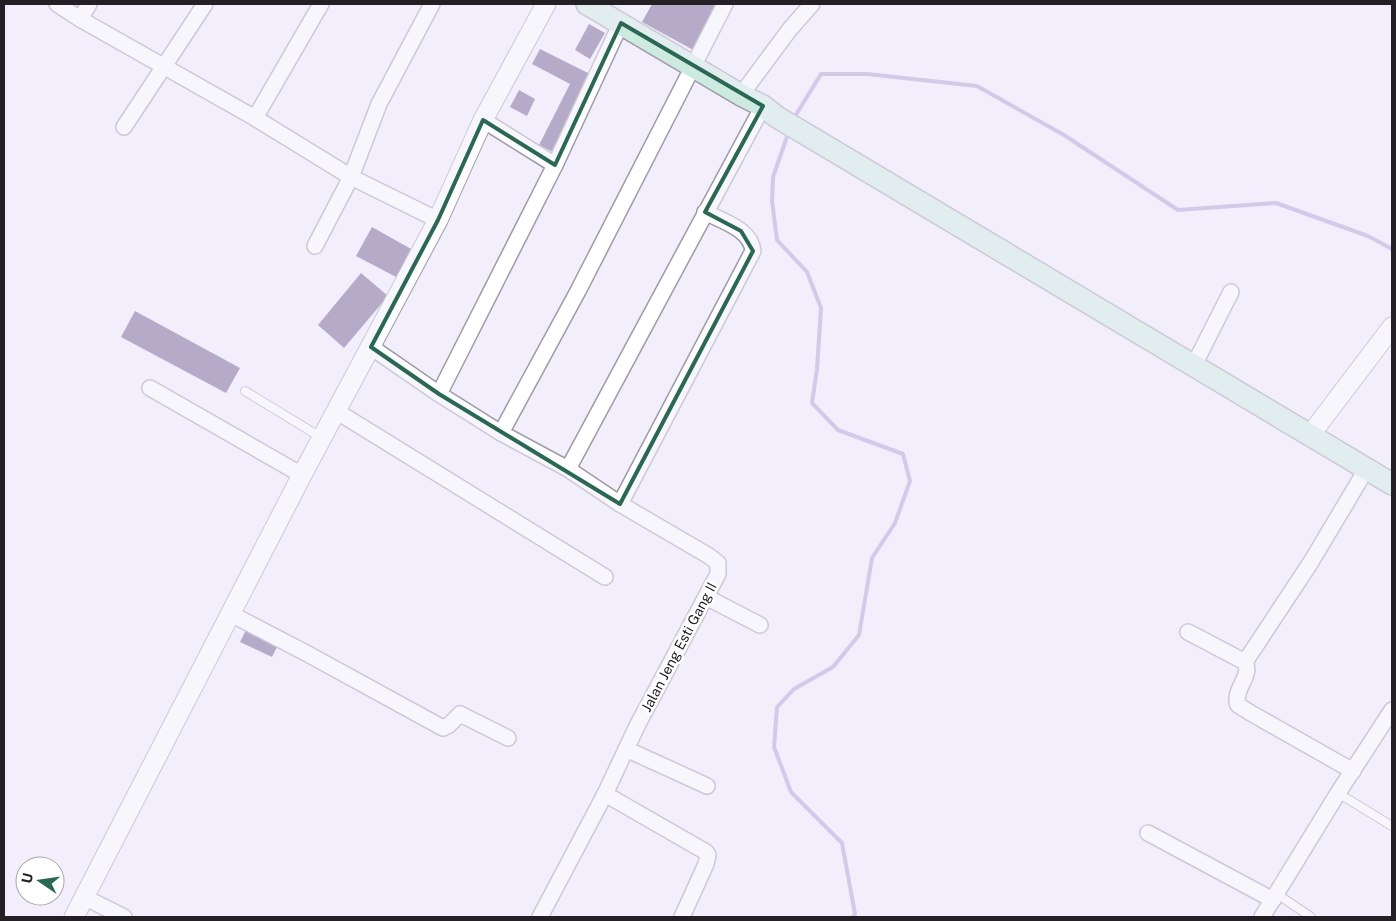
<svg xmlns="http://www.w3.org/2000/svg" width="1396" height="921" font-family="'Public Sans',sans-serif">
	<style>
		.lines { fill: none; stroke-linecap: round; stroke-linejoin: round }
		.stream { stroke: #ae9cd3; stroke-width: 4 }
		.building { fill: #6b598c }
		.service-casing { stroke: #9e9aa7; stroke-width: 10 }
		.minor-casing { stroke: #9e9aa7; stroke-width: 18 }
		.tertiary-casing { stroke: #9e9aa7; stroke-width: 21 }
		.secondary-casing { stroke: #9e9aa7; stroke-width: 24 }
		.service { stroke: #fff; stroke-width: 8 }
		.minor { stroke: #fff; stroke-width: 15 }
		.tertiary { stroke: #fff; stroke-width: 19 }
		.secondary { stroke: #cceae0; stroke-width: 21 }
		.marked { fill: none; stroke: #2a6854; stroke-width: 4; stroke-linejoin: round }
		.labels { text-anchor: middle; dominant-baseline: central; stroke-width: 5; stroke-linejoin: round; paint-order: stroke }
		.street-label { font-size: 14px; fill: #222025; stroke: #fff }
	</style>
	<rect width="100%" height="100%" fill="#f2eefc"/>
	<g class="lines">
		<g class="stream">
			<polyline points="794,118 821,74 867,74 977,86 1064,135 1178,210 1276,203 1368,236 1392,249"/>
			<polyline points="789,131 773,177 772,201 777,240 807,272 821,308 817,369 812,403 838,430 903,454 910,481 895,523 872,558 859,635 833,667 794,689 777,707 774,747 791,792 842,843 855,914 853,917"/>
		</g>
	</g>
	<g class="building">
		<polygon points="652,4 723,4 697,52 642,22"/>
		<polygon points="589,24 605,33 590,59 575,50"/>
		<polygon points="540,49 592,75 553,152 539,145 570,84 532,64"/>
		<polygon points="519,90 535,99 527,116 510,107"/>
		<polygon points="372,227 413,250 398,278 356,256"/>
		<polygon points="361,273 388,296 344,348 318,325"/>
		<polygon points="135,311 240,368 226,393 121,337"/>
		<polygon points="247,628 279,643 272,657 240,642"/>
	</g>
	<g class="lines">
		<g class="service-casing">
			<g id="service">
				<polyline points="245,391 322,438"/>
				<polyline points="1338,793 1392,826"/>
				<polyline points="1277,894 1311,917"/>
			</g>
		</g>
		<g class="minor-casing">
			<g id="minor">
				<polyline points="57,4 80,19 255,118 351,177 438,220"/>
				<polyline points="80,19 89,4"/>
				<polyline points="741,95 790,29 812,4"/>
				<polyline points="255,118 321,4"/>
				<polyline points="483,120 555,165"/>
				<polyline points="124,127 205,4"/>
				<polyline points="315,246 351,177 379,104 432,4"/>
				<polyline points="371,347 439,394 501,433 568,469 620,504 709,556 718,563 718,574 637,726 605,794 706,852 708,855 706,864 682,917"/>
				<polyline points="1194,365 1231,292"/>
				<polyline points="150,388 302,475"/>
				<polyline points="439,394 555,165 621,23"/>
				<polyline points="336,411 605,577"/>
				<polyline points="501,433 578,291 725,4"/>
				<polyline points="568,469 763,106"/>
				<path d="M 620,504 L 753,251 C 751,229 722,221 705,212"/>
				<polyline points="706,597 760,625"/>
				<polyline points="231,614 306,653 443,728 449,725 460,714 508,738"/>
				<path d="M 1188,632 L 1245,662 C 1253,676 1232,690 1238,705 L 1249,712 L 1353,771"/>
				<polyline points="1245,662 1311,562 1367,468"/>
				<polyline points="626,749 707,786"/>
				<polyline points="1148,833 1273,900"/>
				<polyline points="84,897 124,917"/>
				<polyline points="540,917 605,794"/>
				<polyline points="1262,917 1338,793 1392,710"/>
			</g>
		</g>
		<g class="tertiary-casing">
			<g id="tertiary">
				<polyline points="1311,434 1392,327"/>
				<polyline points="74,917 302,475 438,220 483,120 546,4"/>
			</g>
		</g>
		<g class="secondary-casing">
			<polyline id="secondary" points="587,4 741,95 763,106 777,117 1392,484"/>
		</g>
		<use href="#service" class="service"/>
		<use href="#minor" class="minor"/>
		<use href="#tertiary" class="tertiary"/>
		<use href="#secondary" class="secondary"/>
	</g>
	<path d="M0 0H1396V921H0ZM 621,23 L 763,106 L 705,212 L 741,231 L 753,251 L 620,504 L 439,394 L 371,347 L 438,220 L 483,120 L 555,165 Z" fill="#f2eefc" fill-opacity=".55" fill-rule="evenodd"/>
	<path class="marked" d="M 621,23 L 763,106 L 705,212 L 741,231 L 753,251 L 620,504 L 439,394 L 371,347 L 438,220 L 483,120 L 555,165 Z"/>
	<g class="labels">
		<g class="street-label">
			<text transform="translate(679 647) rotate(-62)">Jalan Jeng Esti Gang II</text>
		</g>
	</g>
	<rect width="1396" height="921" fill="none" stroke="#222025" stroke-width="10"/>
	<g transform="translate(40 881) rotate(283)"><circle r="24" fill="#ffffff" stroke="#a7a6a8"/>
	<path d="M0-4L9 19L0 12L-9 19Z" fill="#2a6854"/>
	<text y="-8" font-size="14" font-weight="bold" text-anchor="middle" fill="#222025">U</text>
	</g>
</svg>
